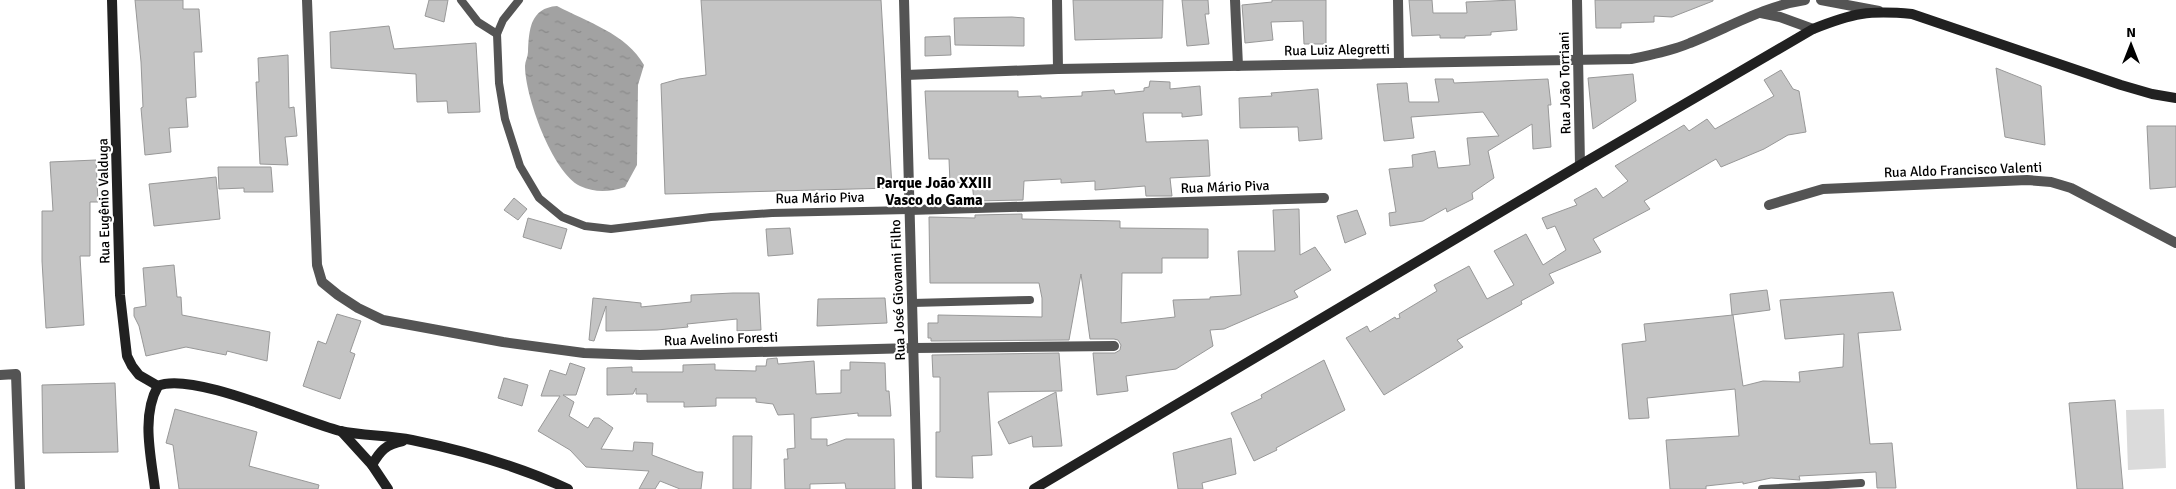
<svg xmlns="http://www.w3.org/2000/svg" width="2176" height="489" font-family="Signika,sans-serif">
	<style>
		.park { fill: #dbdbdb }
		.water { fill: url(#water-ripples) }
		.building { fill: #c4c4c4; stroke: #989898 }
		.lines { fill: none; stroke-linecap: round; stroke-linejoin: round }
		.service { stroke: #545454; stroke-width: 8 }
		.minor { stroke: #545454; stroke-width: 10 }
		.secondary { stroke: #212121; stroke-width: 10 }
		.labels { text-anchor: middle; dominant-baseline: central; stroke-width: 4.5; stroke-linejoin: round; paint-order: stroke }
		.street-label { font-size: 14px; fill: #000; stroke: #fff }
		.neighbourhood-label { font-size: 15px; font-weight: bold; fill: #000; stroke: #fff }
	</style>
	<defs>
		<pattern id="water-ripples" width="26" height="14" patternUnits="userSpaceOnUse" patternTransform="scale(1.25)"><rect width="26" height="14" fill="#a2a2a2"/><path d="M2 4q2-2 4 0t4 0M15 11q2-2 4 0t4 0" fill="none" stroke="#8a8a8a"/></pattern>
	</defs>
	<rect width="100%" height="100%" fill="#fff"/>
	<polygon class="park" points="2164,409 2166,468 2128,470 2126,410"/>
	<path class="water" d="M 557,6 C 587,22 627,34 644,65 L 638,85 L 637,165 L 625,187 C 610,192 595,193 580,186 C 552,172 525,96 525,66 C 525,61 528,57 528,52 C 529,30 530,8 557,6 Z"/>
	<g class="building">
		<polygon points="135,0 183,0 183,9 199,9 202,52 194,52 196,97 186,98 188,127 169,128 171,152 145,155 141,108 143,107 141,62"/>
		<polygon points="429,0 448,0 444,22 425,16"/>
		<polygon points="701,0 881,0 892,188 665,194 661,84 679,79 706,75"/>
		<polygon points="1073,0 1163,0 1162,38 1075,40"/>
		<polygon points="1182,0 1208,0 1209,14 1205,14 1209,44 1187,46"/>
		<polygon points="1272,0 1326,0 1326,44 1304,44 1303,21 1271,22 1273,40 1245,43 1242,5 1272,2"/>
		<polygon points="1409,0 1432,0 1433,13 1467,13 1466,2 1515,0 1517,30 1491,32 1491,35 1465,36 1465,38 1440,38 1440,35 1412,36"/>
		<polygon points="1595,0 1713,0 1713,1 1672,17 1654,16 1654,22 1621,23 1621,28 1596,28"/>
		<polygon points="1012,17 1024,18 1024,46 955,45 954,18"/>
		<polygon points="389,26 394,49 476,43 480,112 448,113 447,101 417,102 416,74 331,68 330,32"/>
		<polygon points="950,36 951,55 925,56 925,37"/>
		<polygon points="288,55 289,108 294,107 297,136 285,137 288,165 260,164 256,82 259,82 258,58"/>
		<polygon points="1996,68 2041,86 2045,145 2005,137"/>
		<polygon points="1781,70 1793,89 1799,91 1806,132 1788,135 1764,149 1721,167 1716,159 1644,201 1650,209 1593,239 1601,252 1549,274 1554,283 1521,301 1522,304 1457,340 1463,347 1384,395 1346,338 1367,326 1370,332 1395,317 1396,319 1400,318 1399,314 1437,291 1434,285 1469,266 1487,299 1514,285 1494,251 1526,234 1543,265 1566,250 1555,226 1547,229 1542,218 1577,205 1574,200 1596,188 1603,198 1628,181 1615,166 1684,125 1689,131 1707,119 1715,129 1774,96 1764,80"/>
		<polygon points="1633,74 1636,101 1593,129 1588,78"/>
		<polygon points="1435,79 1453,79 1454,83 1548,79 1551,105 1548,105 1551,147 1533,149 1532,124 1488,151 1494,178 1472,193 1473,199 1447,212 1446,208 1423,221 1390,226 1389,213 1396,212 1389,169 1413,167 1412,155 1435,151 1438,168 1470,165 1467,138 1499,136 1483,112 1411,117 1414,138 1384,141 1377,84 1407,83 1409,102 1439,102"/>
		<polygon points="1150,81 1170,82 1170,89 1200,86 1202,115 1182,117 1182,113 1143,113 1146,142 1208,140 1210,176 1170,178 1172,196 1146,196 1145,186 1095,190 1095,181 1061,183 1061,179 1024,181 1023,200 974,201 972,182 950,183 949,159 929,159 925,91 1018,91 1018,97 1041,96 1041,98 1082,96 1082,92 1114,90 1115,94 1144,91 1144,88 1149,87"/>
		<polygon points="1318,89 1322,139 1299,141 1298,127 1240,128 1239,98 1272,96 1271,93"/>
		<polygon points="2147,126 2176,126 2176,187 2150,189"/>
		<polygon points="96,160 98,202 90,202 90,256 80,256 84,325 46,328 42,261 42,211 53,211 50,162"/>
		<polygon points="218,167 271,167 273,192 244,192 244,188 219,189"/>
		<polygon points="216,177 220,219 154,226 149,184"/>
		<polygon points="514,198 527,209 518,220 504,210"/>
		<polygon points="1299,209 1300,255 1315,247 1331,270 1294,291 1298,297 1224,329 1210,330 1213,346 1176,369 1126,376 1128,391 1097,395 1093,353 1115,353 1120,350 1121,345 1118,340 1114,339 1090,339 1081,274 1069,340 931,341 931,338 928,338 928,323 938,323 938,315 1042,317 1042,298 1039,283 930,283 929,217 975,218 975,215 1022,214 1022,219 1120,221 1120,228 1208,229 1208,258 1162,258 1162,273 1122,273 1121,323 1175,317 1173,300 1210,299 1210,297 1241,295 1238,251 1275,251 1273,210"/>
		<polygon points="1357,210 1366,234 1345,243 1337,216"/>
		<polygon points="528,218 567,229 561,249 523,237"/>
		<polygon points="790,228 793,254 768,256 766,229"/>
		<polygon points="174,265 177,297 181,297 182,315 270,332 267,361 227,351 226,355 186,347 146,356 139,326 134,316 134,308 146,306 143,268"/>
		<polygon points="1767,290 1770,310 1732,315 1730,294"/>
		<polygon points="1893,292 1901,330 1858,333 1870,444 1892,443 1896,488 1877,488 1876,472 1799,476 1800,480 1771,478 1743,484 1743,482 1706,486 1706,489 1670,489 1666,440 1739,436 1735,389 1647,398 1649,418 1629,419 1622,344 1646,341 1644,324 1733,315 1743,386 1763,381 1800,382 1799,372 1843,367 1844,334 1785,339 1780,300"/>
		<polygon points="733,293 759,293 761,330 737,331 737,319 687,324 688,327 657,330 606,331 606,306 594,341 589,340 593,298 641,303 641,307 691,302 691,295"/>
		<polygon points="885,298 887,323 817,326 818,299"/>
		<polygon points="337,314 361,321 350,352 355,354 340,399 303,386 318,341 326,344"/>
		<polygon points="1059,353 1062,391 988,392 992,455 972,456 973,478 936,477 936,432 940,432 940,377 933,377 932,355"/>
		<polygon points="777,358 778,364 814,361 816,394 841,393 841,370 850,370 850,362 885,363 886,391 889,391 891,416 858,416 858,413 811,418 811,439 827,439 827,446 846,439 894,439 895,489 846,489 845,483 810,484 810,489 785,489 784,459 788,459 787,449 795,448 794,414 778,415 773,404 756,402 756,398 716,398 716,406 684,407 684,402 647,402 647,394 636,394 636,388 633,394 607,395 607,368 632,367 632,372 683,372 683,365 715,364 715,370 756,371 756,366 766,366 767,359"/>
		<polygon points="1324,360 1345,410 1276,448 1277,450 1254,461 1231,413 1262,398 1261,395"/>
		<polygon points="570,363 585,368 576,395 563,395 574,402 569,416 588,428 594,418 599,418 613,428 601,449 633,451 634,442 653,443 652,455 697,472 703,472 701,489 680,489 660,481 655,489 639,489 649,471 586,467 570,450 538,431 560,396 541,396 550,370 566,375"/>
		<polygon points="504,378 528,385 522,406 498,398"/>
		<polygon points="115,383 118,452 43,453 42,385"/>
		<polygon points="1056,392 1062,446 1033,447 1032,436 1009,444 998,422"/>
		<polygon points="2115,400 2123,489 2077,489 2069,403"/>
		<polygon points="175,409 257,432 249,466 319,485 318,489 179,489 173,445 166,443"/>
		<polygon points="733,436 752,436 751,489 733,489"/>
		<polygon points="1231,438 1236,474 1202,483 1203,489 1178,489 1173,453"/>
	</g>
	<g class="lines">
		<g class="service">
			<polyline points="461,0 478,22 497,34"/>
			<polyline points="519,0 503,20 497,34 499,83 505,119 520,166 539,198 562,217 585,226 611,229 711,217 772,213 909,210"/>
			<polyline points="912,303 1030,300"/>
			<polyline points="1762,489 1861,483"/>
		</g>
		<g class="minor">
			<polyline points="307,0 317,265 322,282 338,295 358,308 383,320 503,342 584,353 640,355 914,348 1114,346"/>
			<polyline points="904,0 917,489"/>
			<polyline points="1057,0 1058,69"/>
			<polyline points="1235,0 1238,66"/>
			<polyline points="1398,0 1399,63"/>
			<polyline points="1577,0 1580,165"/>
			<polyline points="1821,0 1879,11"/>
			<polyline points="1761,13 1780,17 1813,29"/>
			<path d="M 906,75 L 1058,69 L 1631,59 C 1651,55 1671,51 1690,43 C 1728,28 1764,6 1805,0"/>
			<polyline points="1769,205 1823,189 2027,180 2051,182 2071,188 2176,243"/>
			<polyline points="909,210 1324,198"/>
			<polyline points="0,375 16,374 20,489"/>
		</g>
		<g class="secondary">
			<polyline points="112,0 120,295 127,356 132,366 139,375 158,386"/>
			<path d="M 158,386 C 191,371 301,421 340,431 C 363,436 389,435 412,440 C 466,451 518,466 568,489"/>
			<polyline points="341,431 372,465 388,489"/>
			<path d="M 372,465 C 380,451 386,444 403,441"/>
			<path d="M 155,489 C 151,456 141,416 158,386"/>
			<path d="M 1034,489 L 1580,165 L 1813,29 C 1853,13 1869,10 1912,14 L 2121,85 L 2152,94 L 2176,98"/>
		</g>
	</g>
	<g class="labels">
		<g class="street-label">
			<text transform="translate(1337 50) rotate(-1)">Rua Luiz Alegretti</text>
			<text transform="translate(1565 83) rotate(-91)">Rua João Torriani</text>
			<text transform="translate(1963 170) rotate(-2)">Rua Aldo Francisco Valenti</text>
			<text transform="translate(1225 187) rotate(-2)">Rua Mário Piva</text>
			<text transform="translate(820 198) rotate(-1)">Rua Mário Piva</text>
			<text transform="translate(104 201) rotate(-91)">Rua Eugênio Valduga</text>
			<text transform="translate(898 290) rotate(-92)">Rua José Giovanni Filho</text>
			<text transform="translate(721 339) rotate(-2)">Rua Avelino Foresti</text>
		</g>
		<g class="neighbourhood-label">
			<text x="934" y="183">Parque João XXIII<tspan x="934" dy="17">Vasco do Gama</tspan></text>
		</g>
	</g>
	<g transform="translate(2131 45)" stroke="#ffffff" stroke-width="4" paint-order="stroke">
	<path d="M0-4L9 19L0 12L-9 19Z" fill="#000000"/>
	<text y="-8" font-size="14" font-weight="bold" text-anchor="middle" fill="#000000">N</text>
	</g>
</svg>
